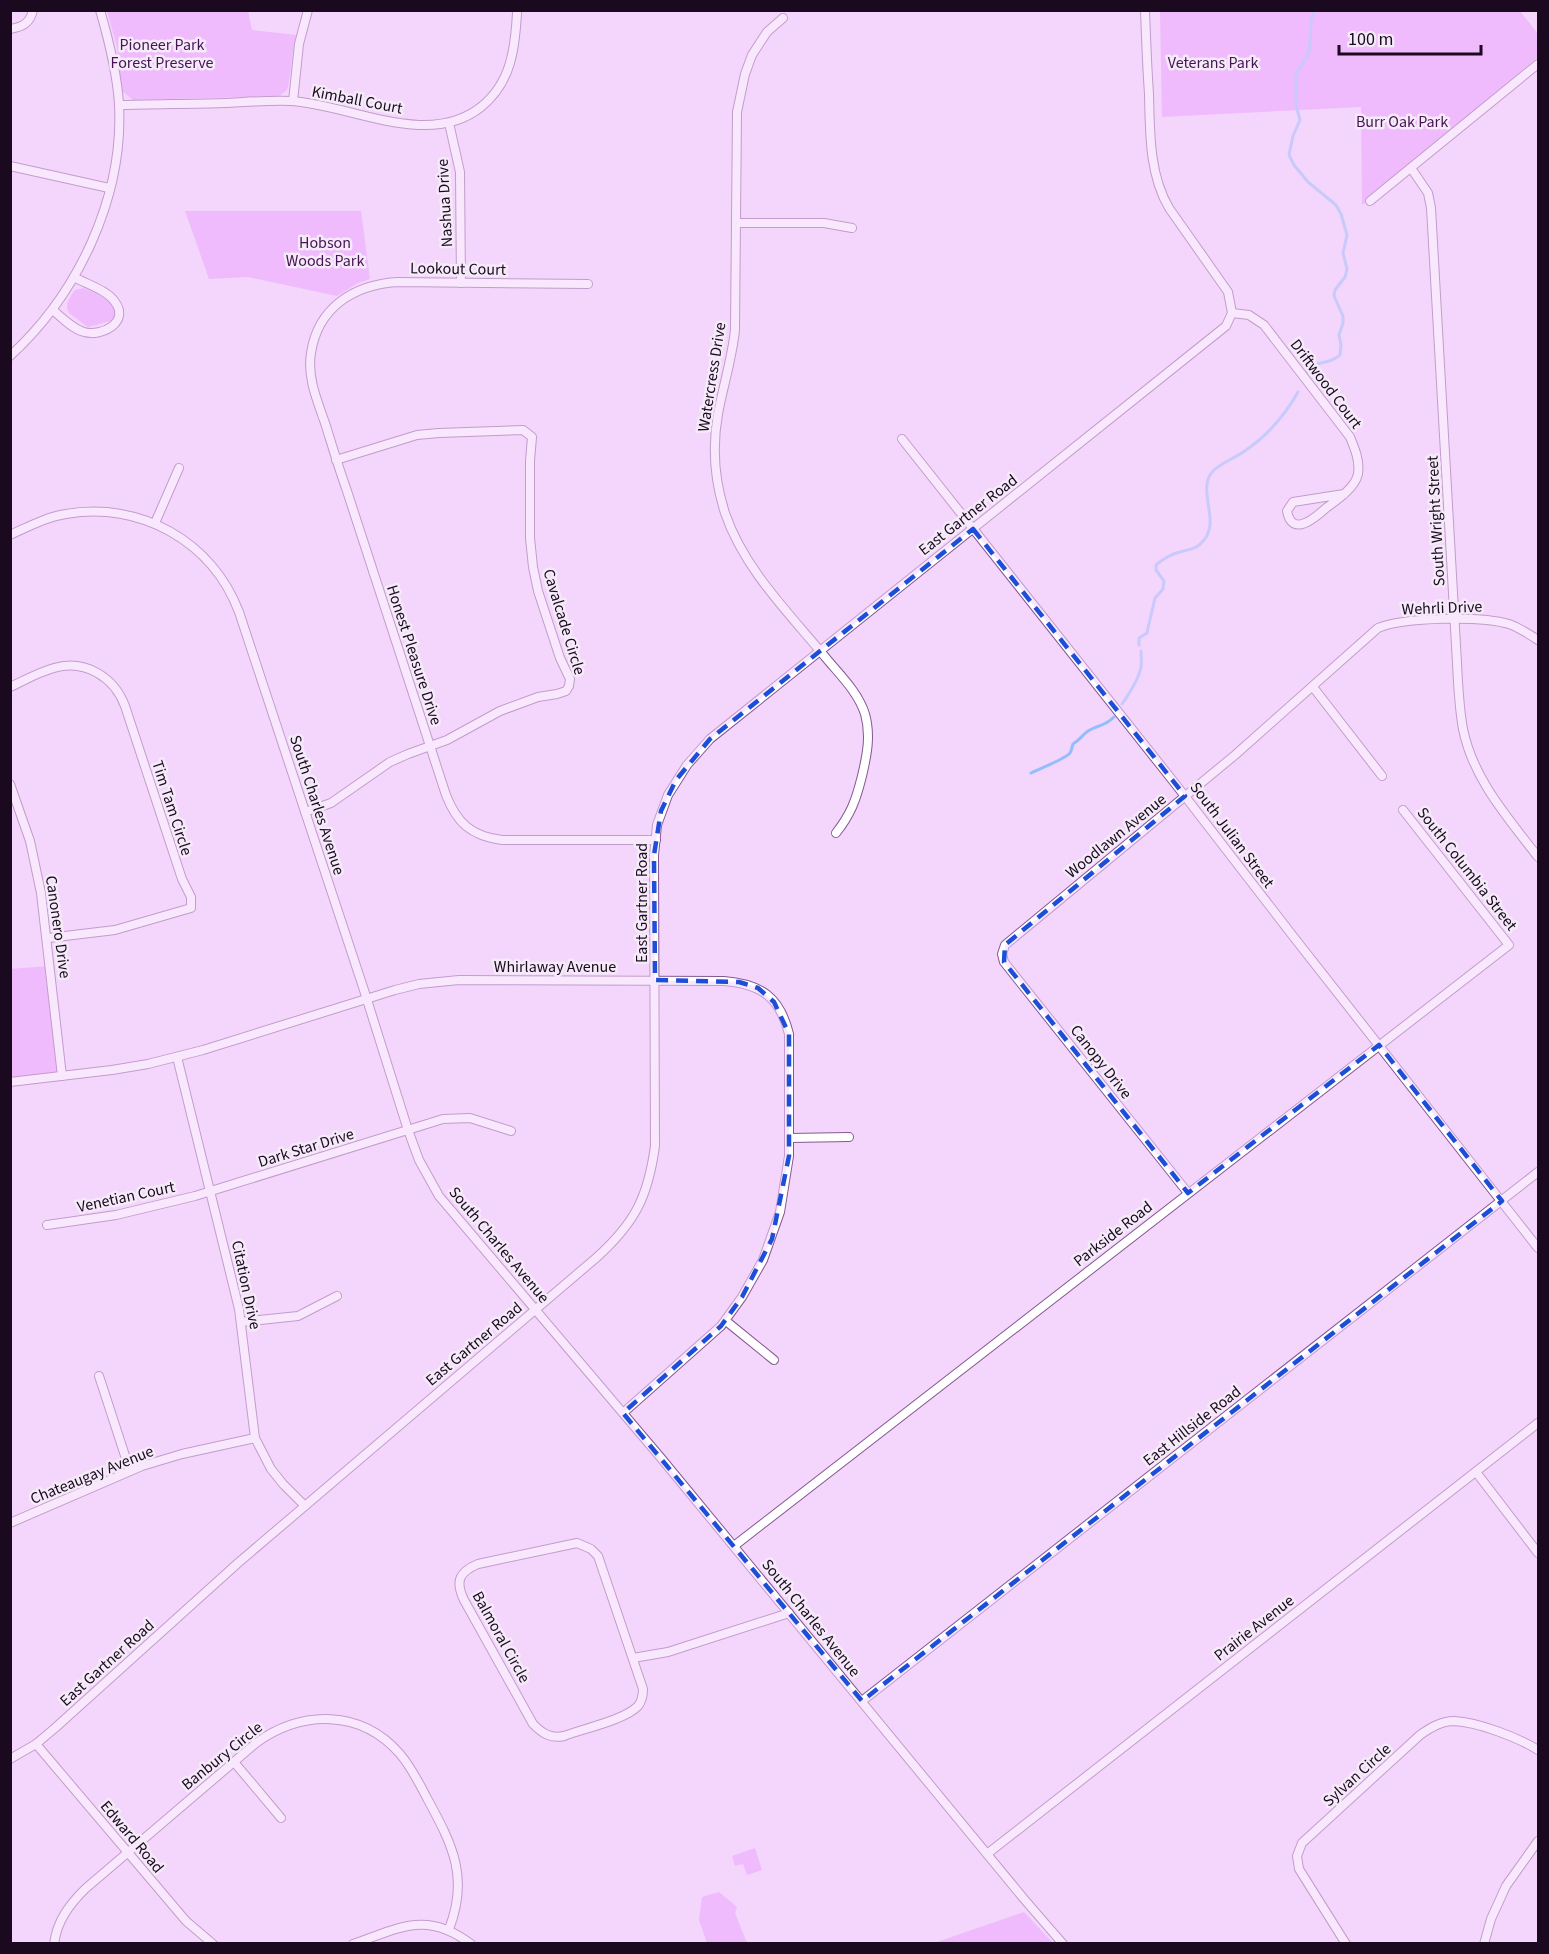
<svg xmlns="http://www.w3.org/2000/svg" width="1549" height="1954" font-family="'Source Sans 3',sans-serif">
	<style>
		.green { fill: #e89bfe }
		.lines { fill: none; stroke-linecap: round; stroke-linejoin: round }
		.stream { stroke: #93bdfc; stroke-width: 3 }
		.minor-casing { stroke: #855892; stroke-width: 10 }
		.minor { stroke: #fff; stroke-width: 8 }
		.marked { fill: none; stroke: #1d4ed8; stroke-width: 4.5; stroke-dasharray: 12 8; stroke-linejoin: round }
		.labels { text-anchor: middle; dominant-baseline: central; stroke-width: 5; stroke-linejoin: round; paint-order: stroke }
		.park-label { font-size: 16px; fill: #481355; stroke: #f5ebf8 }
		.street-label { font-size: 16px; fill: #1a091f; stroke: #f5ebf8 }
	</style>
	<rect width="100%" height="100%" fill="#f4d6fc"/>
	<g class="green">
		<path d="M 107,11 L 248,11 L 252,30 L 296,35 C 291,54 292,72 287,90 L 279,96 L 133,100 L 122,91 L 117,47 Z"/>
		<polygon points="1160,11 1520,11 1538,34 1538,57 1362,205 1361,107 1162,117"/>
		<polygon points="185,211 361,211 370,279 358,283 337,296 248,277 209,279"/>
		<path d="M 84,288 C 97,295 124,303 111,321 L 88,327 L 69,313 C 64,304 70,297 75,290 Z"/>
		<polygon points="49,966 60,1075 11,1081 10,969"/>
		<polygon points="755,1848 762,1870 747,1875 743,1864 735,1866 732,1856"/>
		<polygon points="719,1892 737,1907 735,1913 747,1943 707,1943 699,1920 702,1897"/>
		<polygon points="1024,1912 1053,1943 934,1943"/>
	</g>
	<g class="lines">
		<g class="stream">
			<path d="M 1306,373 C 1313,359 1329,366 1340,355 L 1341,345 L 1339,335 L 1343,323 L 1343,316 L 1334,296 L 1335,290 L 1345,277 L 1347,269 L 1343,253 L 1347,235 L 1341,214 L 1336,205 L 1308,182 L 1294,165 L 1289,155 L 1293,136 L 1300,120 L 1296,105 L 1296,74 L 1308,55 L 1310,45 L 1311,21 L 1314,10"/>
			<path d="M 1139,645 L 1139,638 L 1147,633 L 1148,628 L 1155,598 L 1163,589 L 1164,581 L 1156,570 L 1156,565 C 1163,559 1171,554 1180,552 C 1190,549 1196,550 1204,540 C 1221,520 1195,488 1214,470 C 1223,462 1237,457 1246,450 C 1268,435 1285,415 1298,392"/>
			<path d="M 1122,704 C 1129,694 1139,679 1141,667 C 1142,662 1141,656 1141,651"/>
			<path d="M 1031,773 C 1039,769 1067,758 1070,753 C 1072,750 1072,746 1073,744 C 1080,740 1082,735 1088,731 C 1097,725 1104,727 1114,717"/>
		</g>
		<g class="minor-casing">
			<g id="minor">
				<path d="M 783,18 L 767,32 L 752,55 L 745,74 L 737,112 L 735,330 C 732,359 723,386 718,414 C 712,447 715,482 725,513 C 744,569 789,613 826,658 C 840,675 858,692 865,714 C 871,735 867,755 862,776 C 856,800 851,814 836,833"/>
				<path d="M 10,29 C 23,27 30,23 33,10"/>
				<polyline points="293,101 299,44 308,10"/>
				<path d="M 119,105 C 154,104 189,104 224,103 C 246,102 269,100 292,101 C 351,105 428,149 481,107 C 511,83 515,49 517,13"/>
				<polyline points="449,123 460,172 461,283"/>
				<polyline points="10,166 109,188"/>
				<path d="M 1411,168 L 1428,193 L 1431,208 L 1457,663 C 1458,685 1459,707 1463,729 C 1473,779 1508,818 1538,857"/>
				<polyline points="1370,201 1538,64"/>
				<polyline points="736,223 824,223 852,228"/>
				<path d="M 588,284 L 397,282 C 354,285 318,307 311,353 C 307,377 317,400 325,423 C 332,445 338,466 346,488 C 379,590 413,692 446,795 C 457,823 471,836 502,840 L 656,840"/>
				<path d="M 53,310 C 62,318 73,329 84,332 C 102,337 130,322 115,302 C 107,290 86,284 74,277"/>
				<path d="M 1232,313 L 1249,315 L 1264,325 L 1350,437 C 1355,449 1360,461 1358,474 C 1355,488 1337,500 1326,508 C 1315,518 1292,538 1287,511 L 1293,502 L 1344,494"/>
				<path d="M 10,356 C 78,294 124,197 119,104 C 117,72 109,41 100,10"/>
				<polyline points="902,439 1177,786 1296,940 1538,1248"/>
				<polyline points="155,523 179,468"/>
				<path d="M 10,535 C 28,527 46,517 66,514 C 140,501 212,541 239,612 L 363,987 L 408,1130 L 419,1160 L 439,1196 L 661,1458 L 1024,1899 L 1063,1944"/>
				<path d="M 10,687 C 25,680 39,672 54,668 C 85,659 114,677 125,706 L 182,879 L 191,897 L 191,908 L 115,930 L 48,938"/>
				<polyline points="1313,687 1382,776"/>
				<polyline points="10,784 30,841 41,893 62,1076"/>
				<polyline points="305,812 331,803 390,762 408,754 447,740 500,711 538,697 557,694 566,691 569,686 570,679 560,658 538,591 533,567 530,538 530,461 532,437 523,430 439,433 417,435 336,460"/>
				<polyline points="177,1057 239,1309 255,1438 271,1469 283,1484 305,1506"/>
				<path d="M 10,1082 L 112,1070 L 148,1064 L 203,1050 L 395,990 L 419,984 L 459,980 L 724,981 C 761,984 780,997 789,1034 L 789,1156 L 780,1212 L 763,1260 L 742,1297 L 721,1326 L 623,1413"/>
				<polyline points="790,1138 849,1137"/>
				<path d="M 1188,1193 L 1004,962 L 1002,954 L 1005,945 L 1235,755 L 1378,628 C 1404,617 1482,616 1509,624 C 1520,628 1529,634 1538,640"/>
				<polyline points="47,1225 116,1215 195,1196 443,1119 470,1118 511,1131"/>
				<polyline points="726,1321 774,1360"/>
				<polyline points="241,1322 298,1316 337,1296"/>
				<polyline points="99,1376 130,1471"/>
				<polyline points="1476,1472 1538,1553"/>
				<polyline points="10,1523 142,1466 182,1454 255,1438"/>
				<path d="M 577,1543 L 591,1549 L 598,1556 L 643,1689 C 643,1695 642,1701 638,1706 C 625,1720 582,1729 564,1736 C 550,1739 542,1733 533,1724 L 464,1600 C 455,1581 459,1572 478,1564 Z"/>
				<polyline points="734,1546 1509,945 1403,810"/>
				<polyline points="633,1658 668,1652 789,1613"/>
				<polyline points="862,1701 1538,1172"/>
				<polyline points="36,1744 186,1921 213,1944"/>
				<path d="M 10,1759 L 36,1744 L 55,1728 L 238,1563 L 596,1258 C 635,1223 648,1197 655,1146 L 654,855 L 657,825 L 668,795 L 687,765 L 710,739 L 1226,326 L 1232,313 L 1228,292 L 1169,208 C 1149,174 1150,132 1149,94 C 1147,66 1146,38 1145,10"/>
				<polyline points="234,1762 281,1818"/>
				<polyline points="987,1854 1538,1423"/>
				<path d="M 54,1944 C 57,1921 69,1905 85,1889 L 256,1743 C 302,1710 361,1709 400,1754 C 412,1768 420,1785 428,1800 C 453,1846 469,1878 449,1929"/>
				<path d="M 353,1944 C 400,1928 426,1910 471,1944"/>
				<path d="M 1346,1944 L 1299,1869 L 1297,1856 L 1302,1843 L 1420,1735 C 1430,1728 1441,1721 1454,1721 C 1478,1722 1519,1738 1538,1750"/>
				<polyline points="1484,1944 1491,1919 1506,1886 1538,1841"/>
			</g>
		</g>
		<use href="#minor" class="minor"/>
	</g>
	<path d="M0 0H1549V1954H0ZM 973,529 L 1185,796 L 1005,945 L 1004,962 L 1188,1193 L 1379,1045 L 1502,1201 L 862,1701 L 623,1413 L 721,1326 L 742,1297 L 772,1239 L 789,1156 L 789,1034 L 774,1002 L 758,988 L 739,982 L 655,980 L 654,855 L 661,811 L 676,780 L 710,739 Z" fill="#f4d6fc" fill-opacity=".55" fill-rule="evenodd"/>
	<path class="marked" d="M 973,529 L 1185,796 L 1005,945 L 1004,962 L 1188,1193 L 1379,1045 L 1502,1201 L 862,1701 L 623,1413 L 721,1326 L 742,1297 L 772,1239 L 789,1156 L 789,1034 L 774,1002 L 758,988 L 739,982 L 655,980 L 654,855 L 661,811 L 676,780 L 710,739 Z"/>
	<g class="labels">
		<g class="park-label">
			<text x="162" y="45">Pioneer Park<tspan x="162" dy="18">Forest Preserve</tspan></text>
			<text x="1213" y="63">Veterans Park</text>
			<text x="1402" y="122">Burr Oak Park</text>
			<text x="325" y="243">Hobson<tspan x="325" dy="18">Woods Park</tspan></text>
		</g>
		<g class="street-label">
			<text transform="translate(357 100) rotate(11)">Kimball Court</text>
			<text transform="translate(445 203) rotate(-93)">Nashua Drive</text>
			<text transform="translate(458 269) rotate(1)">Lookout Court</text>
			<text transform="translate(712 377) rotate(-81)">Watercress Drive</text>
			<text transform="translate(1326 384) rotate(53)">Driftwood Court</text>
			<text transform="translate(968 515) rotate(-38)">East Gartner Road</text>
			<text transform="translate(1436 521) rotate(-93)">South Wright Street</text>
			<text transform="translate(1442 608) rotate(-2)">Wehrli Drive</text>
			<text transform="translate(564 622) rotate(73)">Cavalcade Circle</text>
			<text transform="translate(414 655) rotate(72)">Honest Pleasure Drive</text>
			<text transform="translate(317 805) rotate(72)">South Charles Avenue</text>
			<text transform="translate(172 808) rotate(72)">Tim Tam Circle</text>
			<text transform="translate(1232 835) rotate(53)">South Julian Street</text>
			<text transform="translate(1116 836) rotate(-39)">Woodlawn Avenue</text>
			<text transform="translate(1467 869) rotate(52)">South Columbia Street</text>
			<text transform="translate(642 903) rotate(-90)">East Gartner Road</text>
			<text transform="translate(58 927) rotate(82)">Canonero Drive</text>
			<text x="555" y="967">Whirlaway Avenue</text>
			<text transform="translate(1101 1062) rotate(52)">Canopy Drive</text>
			<text transform="translate(306 1148) rotate(-17)">Dark Star Drive</text>
			<text transform="translate(126 1197) rotate(-12)">Venetian Court</text>
			<text transform="translate(1113 1234) rotate(-38)">Parkside Road</text>
			<text transform="translate(499 1245) rotate(50)">South Charles Avenue</text>
			<text transform="translate(246 1285) rotate(78)">Citation Drive</text>
			<text transform="translate(474 1344) rotate(-40)">East Gartner Road</text>
			<text transform="translate(1192 1426) rotate(-38)">East Hillside Road</text>
			<text transform="translate(92 1475) rotate(-22)">Chateaugay Avenue</text>
			<text transform="translate(811 1618) rotate(51)">South Charles Avenue</text>
			<text transform="translate(1254 1628) rotate(-38)">Prairie Avenue</text>
			<text transform="translate(501 1637) rotate(61)">Balmoral Circle</text>
			<text transform="translate(107 1663) rotate(-42)">East Gartner Road</text>
			<text transform="translate(222 1756) rotate(-39)">Banbury Circle</text>
			<text transform="translate(1357 1775) rotate(-42)">Sylvan Circle</text>
			<text transform="translate(132 1837) rotate(50)">Edward Road</text>
		</g>
	</g>
	<rect width="1549" height="1954" fill="none" stroke="#1a091f" stroke-width="24"/>
	<path d="M1339 45v9h142v-9" fill="none" stroke="#1a091f" stroke-width="3"/>
	<text x="1348" y="45" font-size="18" fill="#1a091f" stroke="#f5ebf8" stroke-width="4.5" paint-order="stroke">100 m</text>
</svg>
